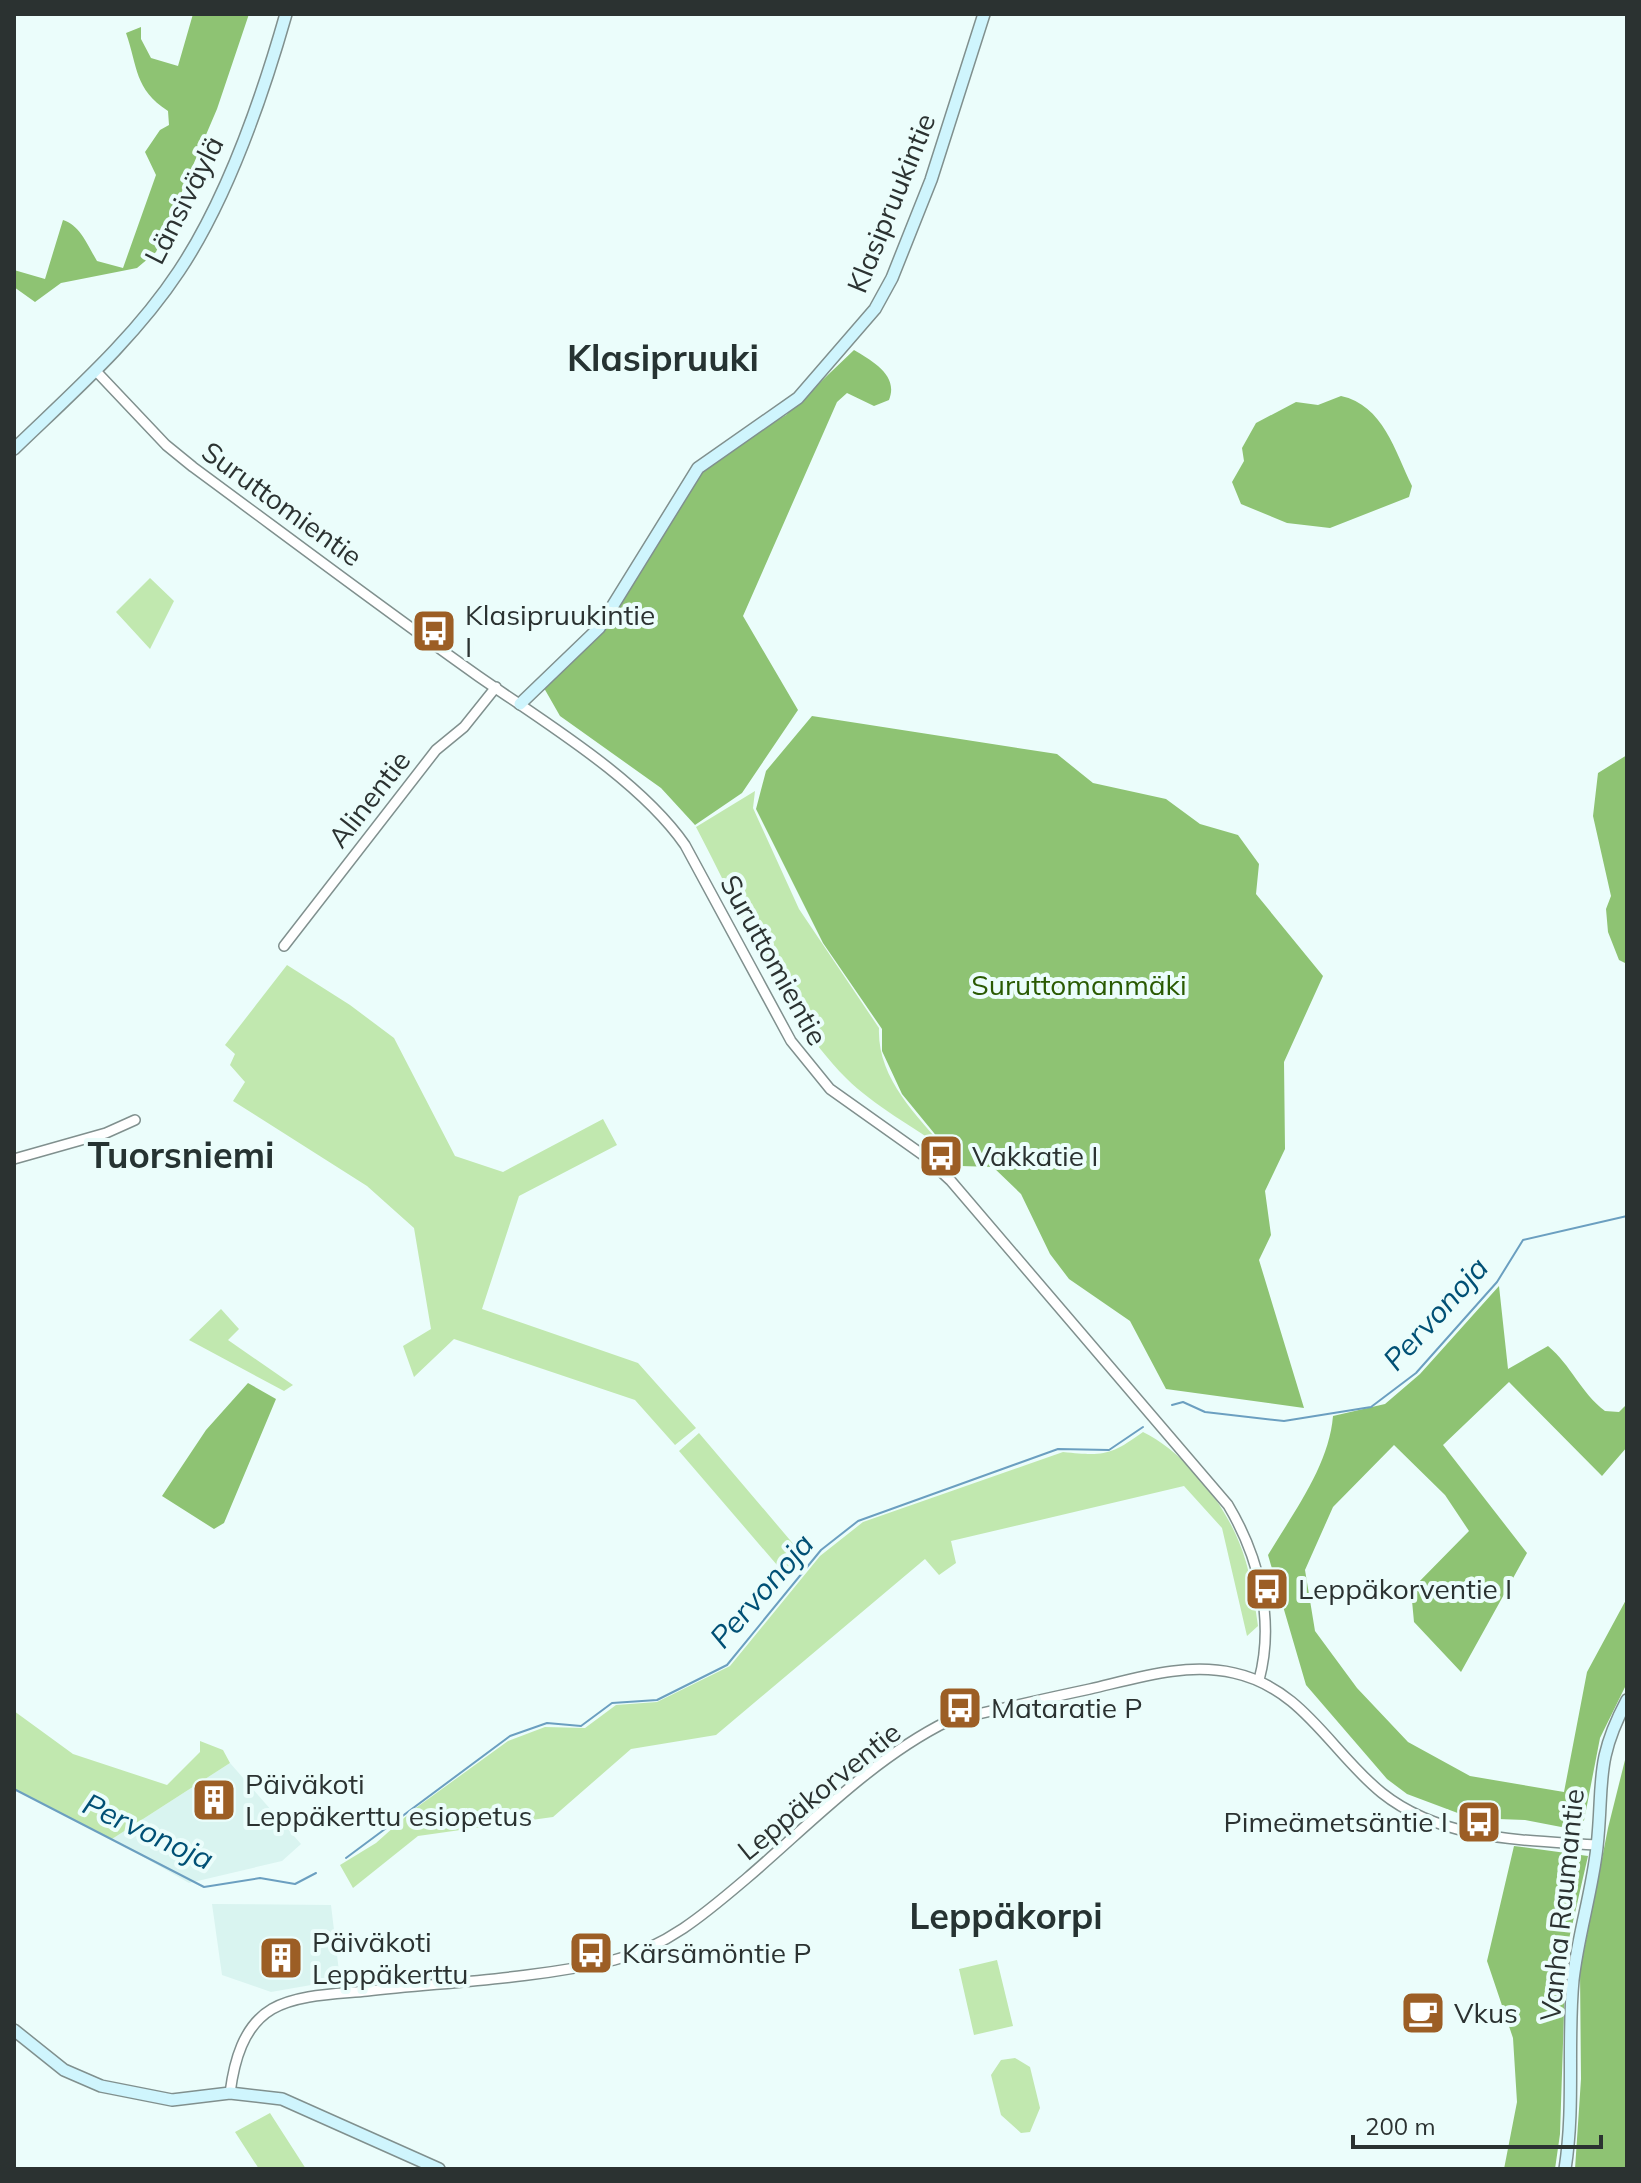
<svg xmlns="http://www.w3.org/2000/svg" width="1641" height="2183" font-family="Mulish,sans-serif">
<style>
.built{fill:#d9f4f0}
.green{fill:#c1e8af}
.forest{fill:#8ec373}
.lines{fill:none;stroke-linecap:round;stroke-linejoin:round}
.stream{stroke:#6b9fc0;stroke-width:2}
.tertiary-casing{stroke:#80908e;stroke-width:12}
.secondary-casing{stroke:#80908e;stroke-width:14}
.tertiary{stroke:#fff;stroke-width:9}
.secondary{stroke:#cff5fd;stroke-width:11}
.labels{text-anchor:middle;stroke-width:8;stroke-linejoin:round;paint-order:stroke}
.street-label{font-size:28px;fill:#2b3231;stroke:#ebfdfb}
.poi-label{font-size:28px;fill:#2b3231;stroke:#ebfdfb;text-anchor:start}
.park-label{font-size:28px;fill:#2a5a02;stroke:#ebfdfb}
.water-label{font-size:30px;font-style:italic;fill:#005075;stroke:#ebfdfb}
.district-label{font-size:36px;font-weight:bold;fill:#263332;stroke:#ebfdfb}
</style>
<rect width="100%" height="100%" fill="#ebfdfb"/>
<!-- built -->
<path class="built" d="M230 1763 301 1844 282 1861 189 1883 112 1839Z
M212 1904 331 1905 340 1980 271 1992 222 1975Z"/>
<!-- green -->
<path class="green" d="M150 578 174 601 150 649 116 612Z
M755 791 753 808 799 909 879 1028C877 1078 916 1114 946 1150 914 1127 874 1106 846 1078 782 1014 739 908 696 827Z
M287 965 350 1005 394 1038 455 1156 503 1172 603 1119 617 1145 519 1196 482 1309 638 1363 696 1428 675 1445 635 1400 454 1339 414 1377 403 1346 431 1329 414 1228 367 1186 233 1101 245 1082 230 1065 235 1054 225 1045Z
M221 1309 239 1329 228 1340 293 1385 284 1391 189 1340Z
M1143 1432C1184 1452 1222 1500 1239 1542 1250 1568 1254 1598 1258 1626L1247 1636 1222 1528 1184 1486 951 1541 956 1563 939 1575 925 1559 716 1735 631 1749 553 1817 418 1836 353 1888 340 1865 376 1843 413 1810 508 1741 545 1727 585 1728 616 1705 657 1702 730 1666 820 1556 863 1522 1063 1452C1103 1456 1110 1456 1143 1432Z
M699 1433 801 1553 783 1572 679 1451Z
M14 1711 73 1754 167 1785 200 1752V1741L223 1750 230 1763 112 1839 14 1789Z
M997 1960 1013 2026 974 2035 959 1969Z
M1015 2058 1030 2067 1040 2108 1030 2132 1021 2133 1001 2115 991 2075 1001 2060Z
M270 2113 306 2169H259L235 2132Z"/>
<!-- forest -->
<path class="forest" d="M193 14H249L217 109 156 252 137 268 61 283 35 302 14 287V270L45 279 63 220C80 225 88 246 97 261L123 268 156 175 145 152 160 130 169 125 168 111C134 89 138 67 126 33L141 27V39L151 58 178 66Z
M854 350C872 361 899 375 889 400L874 406 847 393 837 402 743 616 798 710 742 793 695 825 661 788 560 716 544 688 604 631 683 497 701 473 726 451 786 415Z
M1341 396C1383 405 1395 451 1412 486L1409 497 1330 528 1287 523 1241 504 1232 482 1244 461 1242 448 1256 423 1296 402 1318 405Z
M812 716 1057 754 1093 783 1166 799 1200 824 1238 835 1259 864 1256 894 1323 976 1284 1062 1285 1149 1265 1191 1271 1235 1259 1260 1304 1408 1166 1389 1130 1321 1069 1279 1050 1254 1021 1194 993 1167 961 1166 902 1094 882 1051V1029L823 943 756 809 766 771Z
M1627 755V964L1619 960 1608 932 1606 909 1611 896 1593 816 1598 773Z
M1499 1286 1508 1369 1548 1346C1571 1365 1581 1393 1605 1411L1619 1412 1627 1404V1447L1602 1476 1509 1382 1443 1445 1527 1553 1461 1672 1414 1622 1411 1590 1469 1531 1445 1495 1394 1445 1333 1507 1305 1570 1315 1631 1357 1688 1408 1742 1470 1776 1564 1792 1587 1672 1627 1598V1683L1600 1738 1582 1831 1525 1820 1471 1818 1407 1794 1387 1779 1306 1685 1268 1555C1293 1513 1329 1466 1333 1416L1385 1404 1420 1374Z
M248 1383 276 1399 224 1523 214 1529 162 1496 206 1430Z
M1627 1752V2169H1575L1581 2079 1580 1971 1608 1828Z
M1514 1846 1588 1856 1566 1952 1560 2134 1555 2169H1504L1517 2102 1513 2038 1487 1961Z"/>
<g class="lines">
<!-- stream -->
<path class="stream" d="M1172 1405 1183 1402 1205 1412 1284 1421 1371 1407 1416 1373 1497 1282 1523 1240 1627 1216
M14 1789 204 1887 260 1878 295 1884 316 1873
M346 1858 510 1736 547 1723 581 1726 612 1703 657 1700 727 1665 821 1550 858 1521 1058 1449 1109 1450 1143 1427"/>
<!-- tertiary casing -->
<g class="tertiary-casing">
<path id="tertiary" d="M95 370 166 445 193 467C288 537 382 608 478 676 544 722 639 779 685 845L791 1041 830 1089 923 1155 951 1181 1228 1505C1259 1557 1275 1620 1259 1680
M284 946 436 750 464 727 496 687
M14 1159 106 1133 135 1120
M230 2093C234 2062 243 2026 272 2009 298 1994 338 1994 367 1991 448 1982 534 1979 614 1960 667 1947 707 1912 747 1878 810 1824 873 1758 948 1721 995 1710 1043 1699 1090 1689 1137 1678 1186 1662 1234 1673 1303 1688 1331 1752 1382 1793 1442 1841 1525 1840 1597 1845"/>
</g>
<!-- secondary casing -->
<g class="secondary-casing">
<path id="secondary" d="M14 449C72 393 134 339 179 271 227 199 262 98 286 14
M520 704 599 628 698 468 798 398 875 309 892 278 931 180 984 14
M14 2030 64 2070 101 2086 172 2100 230 2093 282 2099 439 2169
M1565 2169C1575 2106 1567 2043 1573 1980 1578 1935 1592 1892 1597 1847 1604 1783 1594 1762 1627 1700"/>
</g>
<!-- tertiary -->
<use href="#tertiary" class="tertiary"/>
<!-- secondary -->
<use href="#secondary" class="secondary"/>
</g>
<!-- icons -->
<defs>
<g id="bus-square" transform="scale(2.3)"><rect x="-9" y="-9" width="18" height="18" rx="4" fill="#9c5e25" stroke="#ebfdfb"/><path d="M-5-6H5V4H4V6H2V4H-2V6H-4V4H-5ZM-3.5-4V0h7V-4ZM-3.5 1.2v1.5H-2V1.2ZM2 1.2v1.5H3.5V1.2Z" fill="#fff"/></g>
<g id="building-square" transform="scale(2.3)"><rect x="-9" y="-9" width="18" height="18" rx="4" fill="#9c5e25" stroke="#ebfdfb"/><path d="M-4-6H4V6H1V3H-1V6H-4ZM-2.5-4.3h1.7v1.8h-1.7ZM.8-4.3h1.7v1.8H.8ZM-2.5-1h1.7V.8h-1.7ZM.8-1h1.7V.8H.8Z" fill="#fff"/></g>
<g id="cafe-square" transform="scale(2.3)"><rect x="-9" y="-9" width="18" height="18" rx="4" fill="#9c5e25" stroke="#ebfdfb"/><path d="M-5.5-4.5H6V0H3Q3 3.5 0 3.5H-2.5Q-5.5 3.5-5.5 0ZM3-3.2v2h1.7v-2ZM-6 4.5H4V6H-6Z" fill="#fff"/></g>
</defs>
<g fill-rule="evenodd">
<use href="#bus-square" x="434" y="631"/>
<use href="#bus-square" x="941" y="1156"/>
<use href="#bus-square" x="1267" y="1589"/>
<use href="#bus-square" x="960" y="1708"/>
<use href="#building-square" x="214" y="1800"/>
<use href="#bus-square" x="1479" y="1822"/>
<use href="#bus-square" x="591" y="1953"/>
<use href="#building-square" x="281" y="1958"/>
<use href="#cafe-square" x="1423" y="2013"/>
</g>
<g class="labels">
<!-- street labels -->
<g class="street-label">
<text transform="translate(184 200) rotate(-63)" y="10">Länsiväylä</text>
<text transform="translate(891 203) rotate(-68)" y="10">Klasipruukintie</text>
<text transform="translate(282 504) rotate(36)" y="10">Suruttomientie</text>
<text transform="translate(369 799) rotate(-52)" y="10">Alinentie</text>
<text transform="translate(774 960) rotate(61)" y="10">Suruttomientie</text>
<text transform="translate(819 1791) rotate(-39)" y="10">Leppäkorventie</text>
<text transform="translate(1562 1905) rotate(-84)" y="10">Vanha Raumantie</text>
</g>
<!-- poi labels -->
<g class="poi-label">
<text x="465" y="625">Klasipruukintie<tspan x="465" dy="32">I</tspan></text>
<text x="972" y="1166">Vakkatie I</text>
<text x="1298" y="1599">Leppäkorventie I</text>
<text x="991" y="1718">Mataratie P</text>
<text x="245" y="1794">Päiväkoti<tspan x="245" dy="32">Leppäkerttu esiopetus</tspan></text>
<text x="1448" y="1832" text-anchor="end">Pimeämetsäntie I</text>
<text x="312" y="1952">Päiväkoti<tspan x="312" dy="32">Leppäkerttu</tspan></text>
<text x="622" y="1963">Kärsämöntie P</text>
<text x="1454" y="2023">Vkus</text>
</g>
<!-- park labels -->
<g class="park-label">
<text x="1079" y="995">Suruttomanmäki</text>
</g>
<!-- water labels -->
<g class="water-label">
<text transform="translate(1436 1314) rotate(-48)" y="10">Pervonoja</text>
<text transform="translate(762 1591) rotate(-49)" y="10">Pervonoja</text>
<text transform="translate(148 1832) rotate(25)" y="10">Pervonoja</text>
</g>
<!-- district labels -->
<g class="district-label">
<text x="663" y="371">Klasipruuki</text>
<text x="181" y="1168">Tuorsniemi</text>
<text x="1006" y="1929">Leppäkorpi</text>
</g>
</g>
<!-- border -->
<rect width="1641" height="2183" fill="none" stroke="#2b3231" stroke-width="32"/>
<!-- scale -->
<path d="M1353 2135v12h248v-12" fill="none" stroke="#2b3231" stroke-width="4"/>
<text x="1365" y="2135" font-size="24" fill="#2b3231" stroke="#ebfdfb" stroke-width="6" paint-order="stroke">200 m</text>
</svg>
